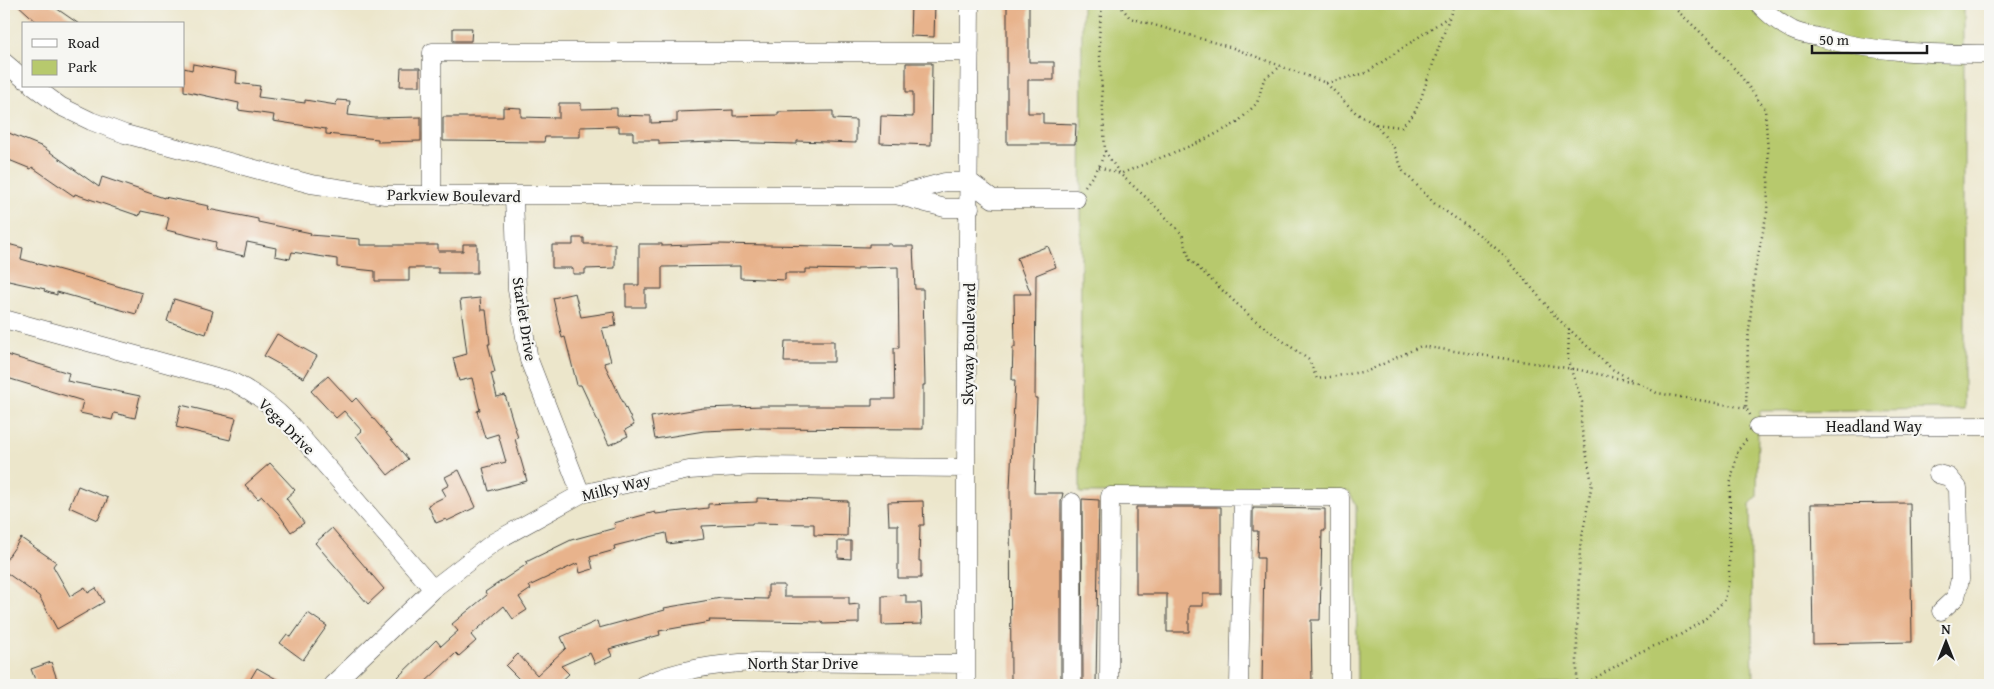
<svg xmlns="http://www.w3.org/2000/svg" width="1994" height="689" font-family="'Gentium Book Plus',serif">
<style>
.green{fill:#b7c96d;stroke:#6a7244}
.building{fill:#e8b38c}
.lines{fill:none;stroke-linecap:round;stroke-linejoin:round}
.minor-casing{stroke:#3b3a36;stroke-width:19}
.path{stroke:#3b3a36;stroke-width:2.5;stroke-dasharray:1 4;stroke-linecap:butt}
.minor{stroke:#fff;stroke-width:18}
.labels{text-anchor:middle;stroke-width:4.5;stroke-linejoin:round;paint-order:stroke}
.street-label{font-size:16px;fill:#1c1c1c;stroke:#f6f6f2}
</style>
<rect width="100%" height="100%" fill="#f6f6f2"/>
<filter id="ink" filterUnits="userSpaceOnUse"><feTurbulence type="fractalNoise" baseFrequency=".02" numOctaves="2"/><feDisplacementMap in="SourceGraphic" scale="10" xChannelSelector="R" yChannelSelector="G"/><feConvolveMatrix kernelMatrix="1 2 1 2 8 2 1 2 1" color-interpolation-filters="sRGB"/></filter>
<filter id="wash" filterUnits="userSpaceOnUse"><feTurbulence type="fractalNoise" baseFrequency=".0096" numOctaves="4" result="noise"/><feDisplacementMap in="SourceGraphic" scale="20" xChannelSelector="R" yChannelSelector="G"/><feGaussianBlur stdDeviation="1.12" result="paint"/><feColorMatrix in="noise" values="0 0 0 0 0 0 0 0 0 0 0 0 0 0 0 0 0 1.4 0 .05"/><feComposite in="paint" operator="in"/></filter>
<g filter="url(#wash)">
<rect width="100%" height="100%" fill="#ece6cb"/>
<!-- green -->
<path class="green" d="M1082 4H1964V409L1760 411 1758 427 1757 497 1750 504 1753 685H1357L1356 505 1349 492 1080 493Z"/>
<g id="blocks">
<!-- building -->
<path class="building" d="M17 4H50L79 24H39Z
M911 4H935L934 37 910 36Z
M1007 4H1029V62H1054V80H1028V113H1043V123L1076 124 1075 144H1007Z
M453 28H472L471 41H453Z
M906 63H932L931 145 880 143 881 116 913 117V92H906Z
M193 64 237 72 236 83 260 86 258 97 305 103V100L336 105 337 100 350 101 348 115 375 118 421 117V141L378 142V139L326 134V129L273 121 274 115 238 110 239 103 184 91V68L192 70Z
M401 68H420V86H400Z
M559 103H581V109L617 108V115L651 116V123L677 122V112L733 110V116L778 115V112L833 111V119L856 120V143L797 141V144L713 142 659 144V140H633V132H619V126L580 127V137H545L544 142 443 141V117H503V107L521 108V117L559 118Z
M4 131 43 147 99 187 102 177 164 198V197L209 206 208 209 258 219V222L311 233 310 235 360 239V245H438V251H463V244H477V273H438V268H409V281H375V271L337 267V259L292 252 290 259 275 256 276 248 247 242 244 256 215 250 216 242 166 230 169 217 141 211 139 216 75 194 74 196 32 167 31 169 4 158Z
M573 238H584V244H615V268L585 269V274H573V268H552V245H573Z
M4 243 23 248 21 259 142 293 136 314 57 292V295L44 291 45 289 4 280Z
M639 244H662V246L719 244 869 247V244H891V246H913L915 289H923L925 385H923V429L750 428 751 429 704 431 655 439 651 417 703 408 762 406H872V399H895L894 348H899L898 267 858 268V270L805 269V273H785V280L740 278V266L662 267V289H645V307H626V285H639Z
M1048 246 1056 267 1036 275 1035 398H1037L1034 493H1063L1061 502V685H1011L1010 488 1015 380H1012L1013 347H1015L1014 294H1031L1017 258Z
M575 293 581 317 614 312 616 326 602 328 611 361 604 363 634 425 625 430 628 436 609 445 581 385H577L565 337 562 338 553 298Z
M480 298 481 310H486L490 344H488L495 372 491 373 497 397 505 395 518 438 515 439 527 481 489 491 483 468 506 462 498 434 485 438 477 411 480 410 472 378 459 381 453 358 467 354 460 300Z
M174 299 213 311 206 334 167 321Z
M277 334 317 356 304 378 264 356Z
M785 341H834V362H784Z
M4 354 69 373 67 381 140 396 135 418 114 413 112 420 80 413 83 401 4 377Z
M328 376 352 402 356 398 408 459 388 475 356 436 362 431 344 411 336 418 311 391Z
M181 405 236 418 230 440 176 427Z
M270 463 295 490 286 498 304 523 291 532 278 513 262 496 258 499 245 485Z
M459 470 476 507 447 521 446 519 436 523 428 505 446 496 442 489 449 485 445 477Z
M78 486 108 498 98 520 69 507Z
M757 498 848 501 847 536 814 535V524L752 523V524L702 526 704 539 668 544 666 533 614 546 615 550 590 557 593 569 580 573 578 563 529 586 531 589 519 597 527 610 513 619 504 606 471 635 476 641 459 656 456 653 422 685H403L396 679 436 640 441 646 458 631 452 624 487 595 485 592 527 564 526 562 571 540 615 528 614 523 655 512 656 514 708 508V504L757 502Z
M1082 499 1099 500 1096 685H1083Z
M923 501 924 525H920L919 561H921V578H898V525H889L888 502Z
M1910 503 1912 642 1813 644 1811 504Z
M1136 507H1221V594H1203V606H1189V632H1167V594H1136Z
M1253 508 1325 509V531H1322L1320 620H1311L1312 685H1262L1264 558H1257L1258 531H1253Z
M332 528 384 589 368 604 315 543Z
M21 538 56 562 53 566 70 596 85 587 88 593 96 588 104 602 57 629 39 596 4 571V563Z
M838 541H851V559L838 558Z
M768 585H784V597H849V605L859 604V623L823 624 822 622 709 620 710 622 659 631 660 635 609 649 612 656 595 664 590 653 561 666 569 674 557 685H525L506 666 518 654 537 675 566 648 561 637 597 621 599 628 665 610 664 608 721 598 768 599Z
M906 595V603H921L922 624 882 625V596Z
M308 613 327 626 303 660 280 643 287 634 291 637Z
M51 662 59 685H37L31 669Z
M257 668 287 685H247Z"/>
</g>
</g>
<g filter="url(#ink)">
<use href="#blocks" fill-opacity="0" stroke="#3b3a36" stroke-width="1"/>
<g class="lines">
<!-- minor casing -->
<g class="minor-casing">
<path id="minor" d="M1759 4C1768 14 1779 23 1792 30 1800 34 1809 35 1818 37 1873 53 1933 54 1990 54
M4 62 24 79
M33 86 60 106 91 121 125 134 311 184 385 195H896L945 208H970
M432 195V52H970
M896 195 945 182H970L993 199H1076
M514 196 517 290 529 360 581 494
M4 319 231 381C254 392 272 405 289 423L433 589
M1758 427 1990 426
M1938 474 1949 477 1958 488 1960 579 1956 597 1941 611
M332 685 433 589 494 542 581 494 689 470 755 466 966 468
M643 685C678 669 717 664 756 662L966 664
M966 685V468L970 4
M1072 685V502
M1109 685 1110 496 1340 497V685
M1239 685 1243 497"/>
</g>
<!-- path -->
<path class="path" d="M1119 4 1130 18 1233 48 1326 83 1356 113 1375 124 1401 127 1414 114 1421 98 1454 4
M1670 4 1711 42 1740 75 1765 109 1769 166 1767 212 1755 271 1748 340 1746 408 1750 415
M1326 83 1366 73 1448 17
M1375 124 1394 148 1403 171 1435 204 1477 233 1504 255 1557 318 1612 369 1634 381
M1105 151 1120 174 1200 142 1237 123 1257 103 1264 79 1281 66
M1099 167 1120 174 1151 202 1182 234 1190 260 1252 318 1309 360 1317 379 1368 371 1421 346 1580 370 1638 383
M1085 186 1099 167 1105 151 1099 37 1102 4
M1569 329 1568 361 1582 402 1581 425 1592 483 1580 547 1577 631V685
M1638 383 1657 393 1746 408
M1583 685 1640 652 1680 635 1704 620 1725 600 1729 580 1730 485 1738 450 1747 439"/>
<!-- minor -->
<use href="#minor" class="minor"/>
</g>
</g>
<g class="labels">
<!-- street labels -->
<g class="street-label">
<text transform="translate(454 195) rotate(1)" y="6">Parkview Boulevard</text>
<text transform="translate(525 319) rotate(81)" y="6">Starlet Drive</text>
<text transform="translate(968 344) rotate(-89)" y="6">Skyway Boulevard</text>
<text transform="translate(287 426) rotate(45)" y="6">Vega Drive</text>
<text x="1874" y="432">Headland Way</text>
<text transform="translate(616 487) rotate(-14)" y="6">Milky Way</text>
<text x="803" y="669">North Star Drive</text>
</g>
</g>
<!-- margin -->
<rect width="1994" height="689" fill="none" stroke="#f6f6f2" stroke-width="20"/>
<!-- legend -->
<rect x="22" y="22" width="162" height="65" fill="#f6f6f2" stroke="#9f9f9c"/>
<rect x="32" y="39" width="25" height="8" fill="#ffffff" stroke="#9f9f9c"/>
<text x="68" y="48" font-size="15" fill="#1c1c1c">Road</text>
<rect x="32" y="60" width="25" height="15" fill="#b7c96d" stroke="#9f9f9c"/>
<text x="68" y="72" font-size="15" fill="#1c1c1c">Park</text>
<!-- north arrow -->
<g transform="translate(1946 642)" stroke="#f6f6f2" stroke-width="4" paint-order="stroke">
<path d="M0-4L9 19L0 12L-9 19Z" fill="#1c1c1c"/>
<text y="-8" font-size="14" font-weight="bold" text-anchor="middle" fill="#1c1c1c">N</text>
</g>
<!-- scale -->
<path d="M1812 45v8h115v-8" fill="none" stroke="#1c1c1c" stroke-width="2.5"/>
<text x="1819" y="45" font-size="15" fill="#1c1c1c" stroke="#f6f6f2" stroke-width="4" paint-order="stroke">50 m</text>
</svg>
